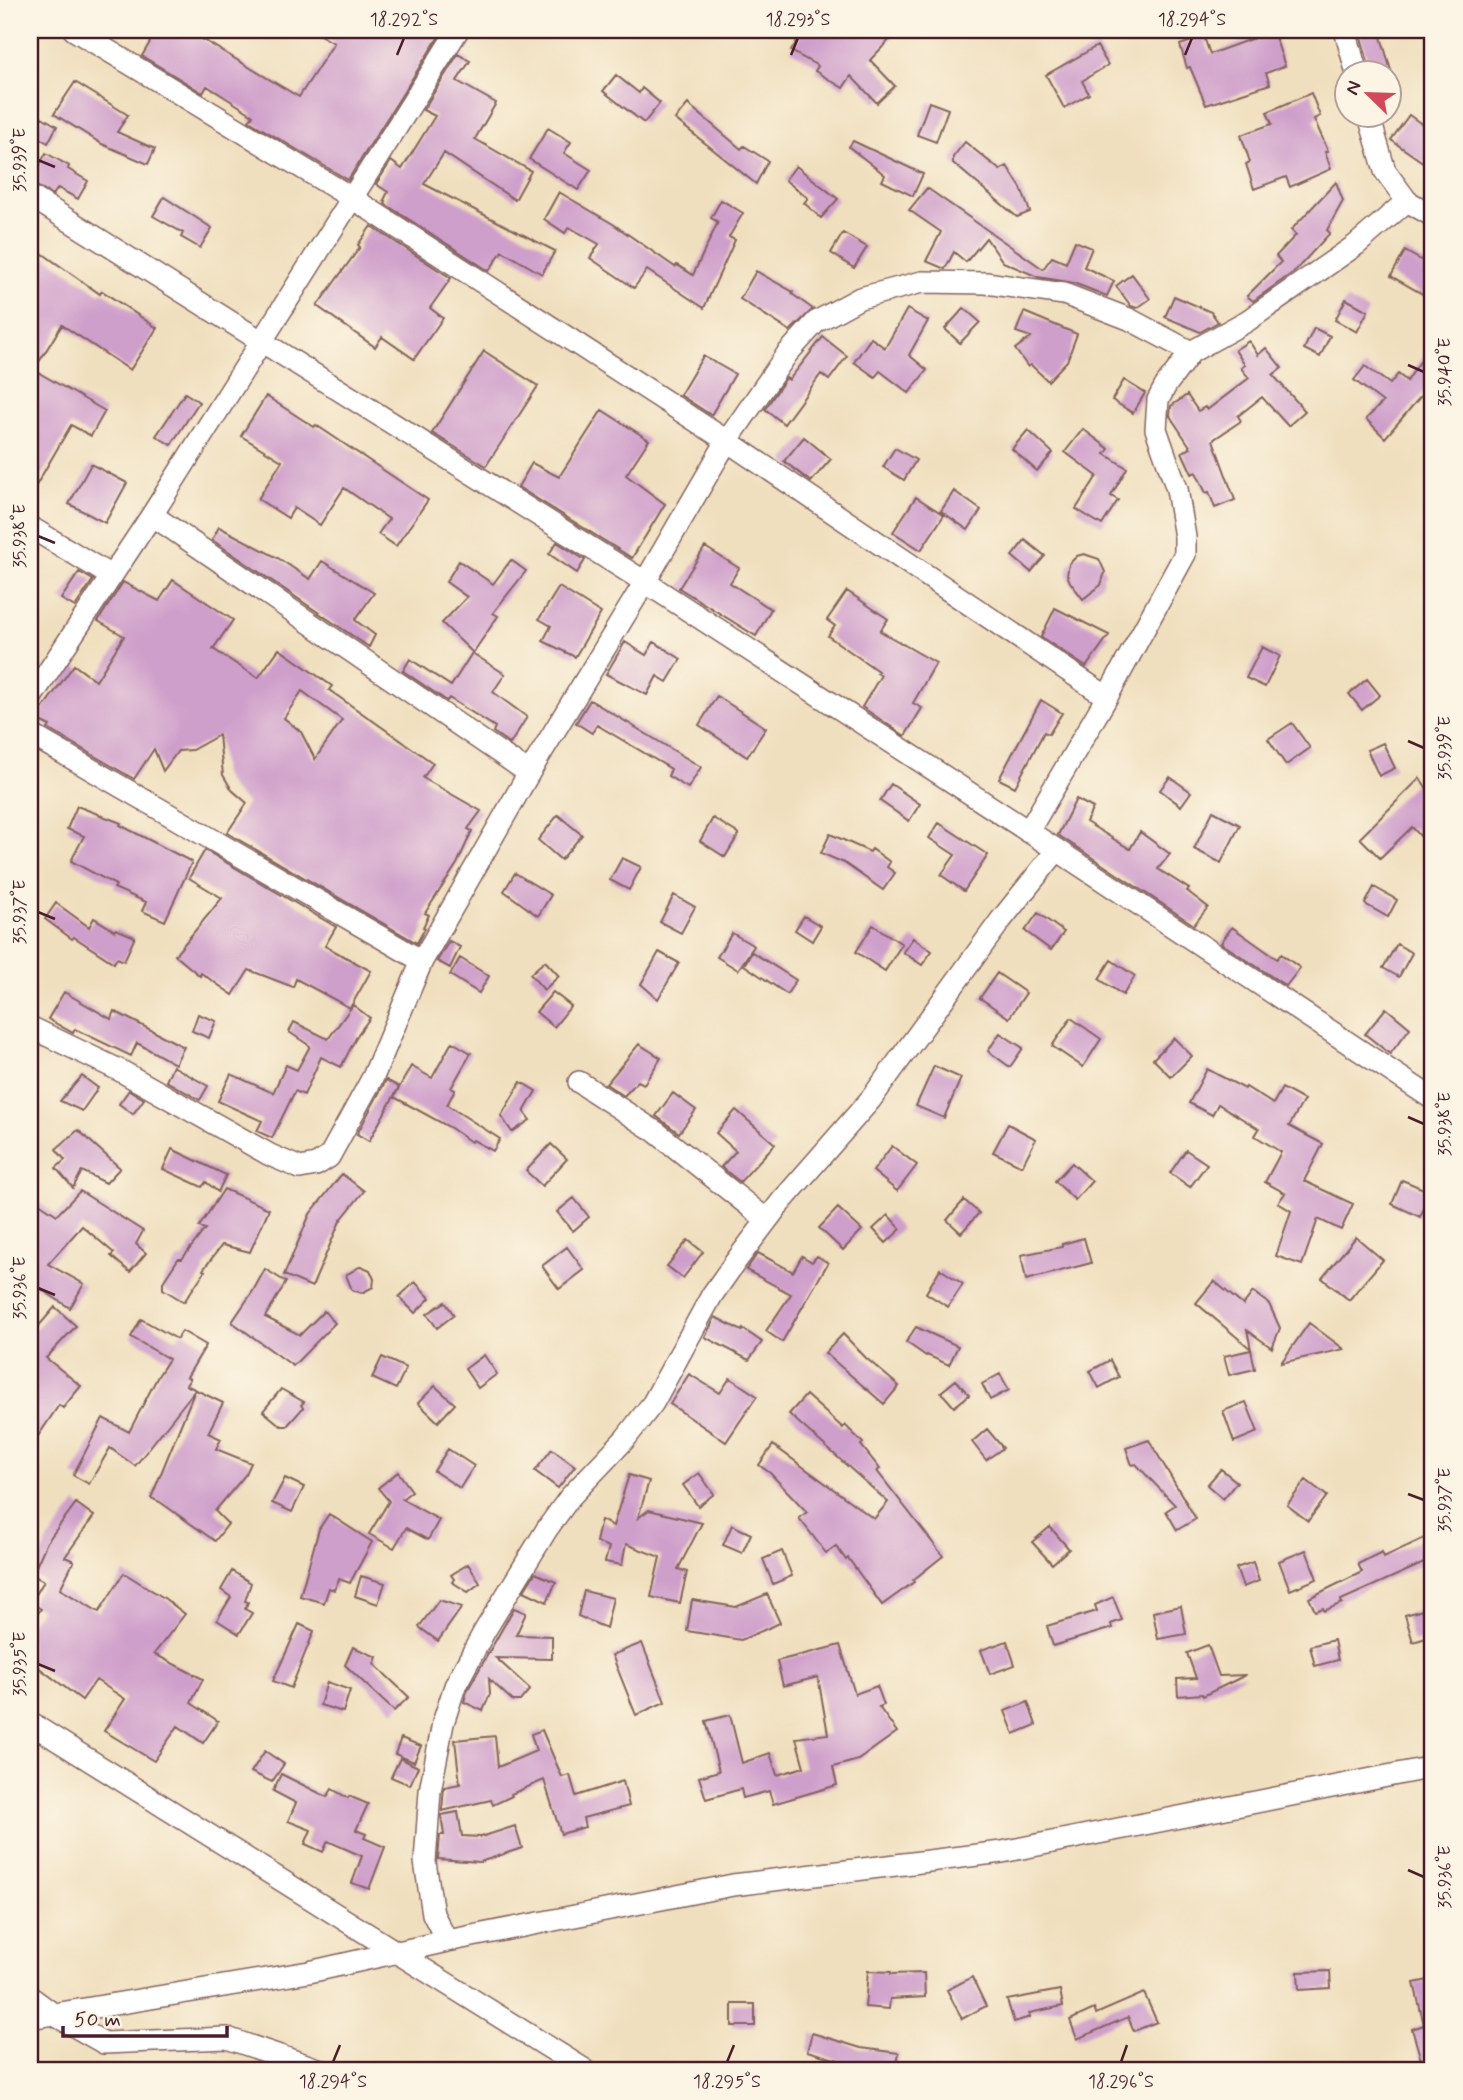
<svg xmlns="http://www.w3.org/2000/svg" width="1463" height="2100" font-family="Mynerve,sans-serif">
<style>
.building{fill:#cf9fcb;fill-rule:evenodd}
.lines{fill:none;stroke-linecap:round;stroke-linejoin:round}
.minor-casing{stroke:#84625e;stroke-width:24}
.minor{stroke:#fff;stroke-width:21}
.ticks{fill:none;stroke:#4a1f2b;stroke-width:2.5}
.neatline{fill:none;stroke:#4a1f2b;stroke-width:2.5}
.ticks-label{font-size:18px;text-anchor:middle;fill:#4a1f2b}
</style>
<rect width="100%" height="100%" fill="#fcf5e5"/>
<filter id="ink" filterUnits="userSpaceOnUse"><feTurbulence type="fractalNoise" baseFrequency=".0143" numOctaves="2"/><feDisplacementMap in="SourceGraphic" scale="14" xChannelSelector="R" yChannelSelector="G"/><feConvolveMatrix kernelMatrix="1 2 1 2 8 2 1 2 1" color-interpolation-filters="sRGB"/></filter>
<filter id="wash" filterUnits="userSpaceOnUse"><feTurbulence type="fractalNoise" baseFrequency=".00686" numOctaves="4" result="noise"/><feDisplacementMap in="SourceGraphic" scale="28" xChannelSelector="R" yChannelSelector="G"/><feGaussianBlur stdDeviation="1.57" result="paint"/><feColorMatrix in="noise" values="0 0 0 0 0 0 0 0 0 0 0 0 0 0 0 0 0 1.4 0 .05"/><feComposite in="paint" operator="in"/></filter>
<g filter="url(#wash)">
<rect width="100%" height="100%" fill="#f0dfbe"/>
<g id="blocks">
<!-- building -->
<path class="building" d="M157 30H187L299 97 334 43 311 30H443L348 180 249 121 253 115 207 86 203 93 142 56Z
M803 30H899L870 60 895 86 877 103 851 76 843 88 815 71 818 66 791 51Z
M1359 30H1379L1392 74H1371Z
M1273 31 1285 66 1266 73 1270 84 1206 105 1190 67 1187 68 1180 45 1204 37 1210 54Z
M1097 46 1108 65 1082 81 1089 94 1064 108 1046 75Z
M458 54 470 61 457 81 496 103 475 139 531 171 515 200 444 153 424 184 555 251 542 274 502 251 489 271 385 204 386 202 384 200 388 192 376 184 391 161 402 169 435 116 423 110Z
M616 75 639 93 642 88 660 103 644 123 603 91Z
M75 82 128 115 117 132 155 149 148 164 102 144 54 114Z
M1311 93 1320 116 1314 119 1328 151 1325 152 1331 169 1290 187 1286 177 1254 189 1246 164 1250 162 1241 135 1272 124 1267 112Z
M929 102 948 109 936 142 917 135Z
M688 104 741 149 744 146 768 161 756 184 675 119Z
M1409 115 1433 132V156L1427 165 1391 140Z
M42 117 57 126 48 143 32 134Z
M548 128 571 142 564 153 591 170 578 190 529 159Z
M853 141 923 174 913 196 882 181 885 175 849 147Z
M965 142 1000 170 1007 166 1021 188 1030 212 1017 217 953 163V157Z
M46 153 69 166 68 169 88 181 78 199 58 188 53 195 30 183Z
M796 166 838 199 821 218 804 203 808 198 785 180Z
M1336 182 1343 201 1327 230 1330 233 1294 272 1253 301 1247 296 1281 262 1276 256 1296 235 1291 230Z
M927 188 1043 269 1052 257 1066 263 1075 241 1092 248 1084 267 1114 281 1107 296 1074 283 1038 277 1003 262 986 238 966 262 954 252 945 269 926 261 941 232 909 210Z
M559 192 613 224 675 267 677 265 693 275 718 222 711 218 721 200 743 213 729 237 735 240 704 308 647 270 634 288 590 258 599 244 569 227 565 233 544 219Z
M164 197 212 228 200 248 181 237 183 233 153 216Z
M371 226 451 278 430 308 443 318 414 359 382 337 375 347 317 306 360 247 358 245Z
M843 233 867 247 854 268 831 253Z
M36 249 100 294 102 291 157 328 130 370 62 325 34 370 105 411 91 436 71 425 30 496V258Z
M1405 251 1433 267V300L1391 276Z
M756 271 793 292 792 294 813 309 790 331 740 299Z
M1132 274 1150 299 1137 308 1131 306 1116 286Z
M1174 296 1211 312 1218 322 1200 332 1165 317Z
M1346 299 1368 311 1357 332 1335 320Z
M964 308 980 322 960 343 945 329Z
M907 309 928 321 909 355 927 370 909 393 880 371 875 377 854 362 871 338 885 348Z
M1024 312 1077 334 1067 361 1048 381 1031 365 1028 367 1015 349 1031 337 1016 332Z
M1314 328 1330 336 1320 357 1304 349Z
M823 337 847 356 829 380 821 374 784 424 765 409 786 378 789 380Z
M1249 341 1258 355 1266 348 1282 368 1273 375 1305 411 1288 426 1262 397 1238 416 1241 421 1213 440 1235 500 1215 508 1209 492 1206 493 1196 472 1192 474 1182 452 1191 448 1170 416 1171 406 1187 395 1198 411 1205 407 1207 410 1249 378 1241 368 1245 365 1235 350Z
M1433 342V382L1385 438 1366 419 1383 402 1354 380 1365 366 1390 384 1398 374 1407 381Z
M484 351 538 386 486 466 432 433Z
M703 356 735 374 711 415 680 395Z
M1124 380 1145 393 1133 413 1112 400Z
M185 393 199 402 171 445 156 436Z
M266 396 314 427 316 425 428 500 396 546 378 534 389 519 344 488 320 525 294 508 288 518 258 499 282 461 241 436Z
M602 410 649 440 626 475 665 504 632 558 518 487 532 463 559 477Z
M1083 429 1109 449 1105 454 1127 468 1111 496 1118 500 1102 525 1076 509 1097 476 1065 452Z
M1028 430 1053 453 1037 471 1012 449Z
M804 437 831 459 811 482 784 461Z
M895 448 916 460 904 480 883 467Z
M91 464 127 483 105 523 69 504Z
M954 491 981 510 968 530 941 511Z
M916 497 944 515 921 550 893 532Z
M219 527 278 558 310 579 322 561 374 593 355 620 375 635 369 647 212 540Z
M1025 540 1045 556 1031 572 1012 556Z
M557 542 585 560 577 573 549 554Z
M705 547 739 568 730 583 771 609 756 636 679 588Z
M1084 554 1099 559 1105 572 1101 585 1083 599 1070 582 1067 575 1069 564 1077 556Z
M511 560 526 571 493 613 498 616 473 653 442 623 467 597 446 582 459 561 493 584Z
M79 572 93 580 75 607 61 599Z
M173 580 233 620 213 649 258 678 279 649 332 686 329 690 433 763 423 778 481 811 468 829 472 831 457 864 425 913 429 915 423 927 425 928 417 943 227 833 247 803 232 790 223 775 219 735 192 750 178 751 163 771 154 749 134 779 48 729 50 726 35 719 74 665 96 681 124 636 98 621 123 582 159 601ZM302 691 342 720 315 759 301 732 284 718Z
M559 587 601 613 575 657 543 641 551 626 539 619Z
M847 591 888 619 880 631 936 663 913 703 922 708 905 736 862 707 881 675 877 673 878 671 828 636 835 626 827 620Z
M1055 608 1109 635 1086 667 1041 637Z
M625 642 646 655 654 642 681 659 667 682 657 676 647 695 606 674Z
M1262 647 1280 656 1265 687 1246 678Z
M472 653 505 674 493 692 527 717 510 744 493 732 495 727 449 698 447 701 403 671 410 659 451 686Z
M1367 679 1380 695 1362 710 1349 694Z
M717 696 766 728 747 757 699 725Z
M590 700 701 767 688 788 668 776 671 769 597 725 592 733 576 723Z
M1041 700 1062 713 1049 734 1044 732 1015 787 999 779Z
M1292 723 1310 748 1286 765 1268 739Z
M1383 743 1395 768 1379 776 1367 750Z
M1170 777 1191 792 1181 806 1160 790Z
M1420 778 1433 798V850L1412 827 1380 858 1360 838Z
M891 784 920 804 909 821 880 801Z
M1076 799 1093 808 1086 822 1130 849 1140 832 1170 854 1158 869 1189 889 1187 891 1208 907 1194 925 1058 835Z
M77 806 121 823 120 825 192 862 165 921 142 911 146 902 114 888 116 885 71 861 84 836 67 829Z
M1213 811 1240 825 1221 863 1194 849Z
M558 815 582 835 561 860 538 840Z
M713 818 739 834 725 857 700 841Z
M939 823 988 855 964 891 941 875 955 855 929 838Z
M830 834 870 852 872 849 890 862 887 867 895 873 883 890 844 863 821 853Z
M205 850 336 927 325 946 371 971 350 1008 296 979 293 987 249 970 233 995 201 973 200 976 175 955 222 898 189 878Z
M622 858 641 867 629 890 610 880Z
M515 873 551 895 538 916 504 891Z
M1374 887 1397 900 1388 917 1365 904Z
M674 895 695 907 681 933 660 922Z
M56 903 89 927 94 918 115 931 116 929 135 937 124 961 117 958 114 963 74 937 72 939 45 919Z
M1038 913 1064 932 1051 950 1025 931Z
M804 916 821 926 812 941 795 930Z
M873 925 902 944 885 971 856 952Z
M1232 927 1277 959 1281 954 1300 968 1286 986 1221 943Z
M732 933 754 946 738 970 717 957Z
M913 938 932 951 922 965 903 952Z
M449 941 460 947 450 968 437 961Z
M1397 944 1412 953 1399 977 1383 968Z
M659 952 679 963 658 999 641 984Z
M752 952 796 980 787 994 744 965Z
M460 958 489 976 479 993 450 975Z
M1111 960 1135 976 1123 995 1099 979Z
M545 961 559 976 544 990 530 974Z
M997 973 1026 993 1009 1018 980 998Z
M64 992 111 1019 114 1011 184 1047 175 1064 137 1043 131 1056 75 1029 73 1033 48 1019Z
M553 992 571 1006 554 1027 536 1012Z
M353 1005 370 1018 358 1034 341 1067 321 1057 304 1095 295 1091 272 1138 257 1131 262 1121 218 1101 231 1074 273 1093 286 1065 297 1070 310 1046 289 1032 294 1022 328 1039Z
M1386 1008 1410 1028 1390 1054 1365 1034Z
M198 1014 216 1021 209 1038 192 1031Z
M1071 1018 1101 1039 1083 1067 1052 1046Z
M1000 1033 1023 1048 1010 1067 988 1051Z
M1174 1038 1192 1056 1171 1077 1153 1059Z
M452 1042 471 1053 451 1088 455 1090 447 1105 500 1139 493 1151 473 1140 471 1142 451 1128 394 1097 411 1066 432 1078Z
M639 1044 661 1058 644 1084 638 1081 624 1096 606 1084Z
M173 1066 208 1086 200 1100 166 1081Z
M934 1066 961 1078 944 1118 916 1106Z
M1207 1069 1245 1089 1246 1087 1273 1104 1282 1088 1304 1100 1289 1126 1323 1144 1304 1181 1353 1204 1341 1230 1318 1219 1302 1265 1276 1256 1291 1211 1278 1203 1285 1193 1265 1182 1281 1152 1255 1136 1259 1129 1218 1104 1212 1115 1189 1103Z
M82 1076 98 1088 82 1111 60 1101Z
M386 1080 399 1087 369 1141 357 1134Z
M521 1082 536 1091 524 1112 530 1120 512 1132 501 1116Z
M129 1090 144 1099 133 1114 119 1104Z
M673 1093 696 1110 679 1133 656 1116Z
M736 1110 775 1144 740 1182 721 1167 736 1151 716 1133Z
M1008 1124 1036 1139 1022 1166 993 1152Z
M78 1130 120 1168 106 1183 82 1171 73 1188 56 1168 65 1160 56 1149Z
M551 1144 567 1159 542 1186 526 1171Z
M892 1146 917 1165 897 1191 873 1171Z
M172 1149 226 1175 218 1192 206 1182 202 1187 163 1169Z
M1186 1150 1207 1164 1190 1187 1170 1173Z
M1072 1163 1092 1181 1075 1200 1055 1181Z
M342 1174 364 1191 340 1221 312 1287 284 1275 310 1214Z
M1402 1180 1431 1192 1420 1217 1392 1204Z
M224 1189 269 1209 250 1252 222 1245 203 1270 205 1271 184 1302 163 1289V1282L178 1259H182L205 1229 199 1227Z
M80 1191 143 1231 136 1244 146 1253 130 1272 111 1256 114 1253 82 1226 48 1264 84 1284 70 1308 32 1283 30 1285V1197L57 1215Z
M574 1198 589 1217 573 1231 557 1212Z
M964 1200 979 1213 961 1233 947 1220Z
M838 1208 862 1230 843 1250 819 1228Z
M888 1215 901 1229 886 1243 873 1229Z
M1356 1237 1383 1260 1349 1300 1322 1278Z
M1084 1238 1091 1263 1026 1280 1021 1255 1062 1247V1244Z
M688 1240 703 1252 683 1278 667 1266Z
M567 1247 584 1270 559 1289 542 1266Z
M758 1253 793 1272 802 1256 812 1262 817 1256 828 1263 782 1342 766 1331 791 1294 746 1270Z
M361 1266 370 1270 374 1279 373 1287 362 1293 352 1290 346 1275Z
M265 1269 286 1282 265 1317 300 1335 324 1311 335 1323 293 1366 232 1322 253 1291Z
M940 1269 963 1284 948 1307 926 1293Z
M1214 1281 1243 1305 1253 1292 1269 1304 1280 1328 1272 1348 1247 1330 1251 1349 1196 1303Z
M415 1282 430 1298 415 1313 399 1297Z
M445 1302 454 1315 437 1328 427 1314Z
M55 1307 76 1326 46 1358 81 1386 63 1408 59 1405 30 1448V1336Z
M715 1317 742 1331 743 1329 762 1342 749 1360 705 1337Z
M141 1319 177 1339 182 1331 206 1345 187 1377 190 1379 186 1385 223 1403 208 1433 221 1439 216 1449 251 1463 246 1474 215 1511 228 1524 215 1541 160 1502 151 1498 195 1390 135 1466 110 1448 89 1484 73 1475 103 1418 129 1432 158 1376 169 1359 131 1337Z
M1309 1323 1344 1349 1281 1363Z
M916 1327 958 1346 949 1365 927 1355 926 1356 906 1342Z
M843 1334 866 1358 899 1386 884 1404 825 1353Z
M1251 1350 1255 1369 1229 1375 1224 1356Z
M484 1355 497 1374 478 1388 465 1369Z
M382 1357 406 1368 396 1389 372 1378Z
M1110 1360 1119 1377 1099 1388 1090 1371Z
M689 1374 720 1393 730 1378 757 1396 726 1442 670 1404Z
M1000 1374 1009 1390 990 1400 982 1384Z
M956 1380 969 1395 954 1407 941 1392Z
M435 1386 455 1404 438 1422 418 1403Z
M281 1389 304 1402 301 1405 303 1408 287 1426H281L263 1411Z
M806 1395 843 1428 845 1425 863 1443 861 1445 880 1469 877 1471 943 1556 913 1580 914 1582 882 1605 848 1558 846 1560 836 1546 826 1553 799 1518 807 1512 770 1473 759 1465 773 1445 874 1519 888 1502 789 1414Z
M1246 1402 1258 1432 1234 1442 1223 1411Z
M987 1429 1003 1448 986 1460 972 1442Z
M1149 1440 1196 1519 1177 1530 1166 1511 1175 1505 1136 1464 1132 1465 1126 1448Z
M448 1449 474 1466 460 1488 434 1471Z
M552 1449 575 1466 558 1488 535 1471Z
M1221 1469 1237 1482 1223 1499 1207 1485Z
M398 1472 412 1491 402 1499 439 1520 428 1540 406 1528 394 1548 369 1534 389 1501 378 1488Z
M699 1473 714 1494 698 1506 683 1485Z
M629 1475 649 1481 638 1518 649 1510 702 1523 678 1569 687 1572 680 1603 651 1597 660 1557 626 1544 622 1565 605 1562 609 1547 596 1542 601 1520 613 1526Z
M285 1478 304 1487 292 1512 272 1503Z
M1306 1480 1327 1496 1308 1521 1287 1505Z
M76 1503 94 1516 65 1557 74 1561 60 1589 99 1612 124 1573 164 1598 185 1614 154 1654 203 1679 191 1703 218 1721 203 1743 178 1726 154 1761 104 1731 125 1699 96 1680 82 1700 30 1661V1624L41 1609 31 1603 44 1581 32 1575 47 1542Z
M329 1514 372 1542 350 1583 339 1579 334 1590 329 1588 324 1603 300 1596 319 1529Z
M732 1525 751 1534 742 1553 723 1545Z
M1050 1527 1069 1549 1052 1564 1032 1542Z
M1433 1534V1559L1341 1600 1342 1603 1324 1611 1323 1608 1315 1611 1309 1598 1362 1572 1358 1564 1382 1552 1384 1557Z
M1306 1550 1317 1579 1290 1590 1279 1561Z
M782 1551 792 1576 773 1584 763 1559Z
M1253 1562 1259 1581 1243 1587 1236 1568Z
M468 1564 480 1583 468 1592 452 1582 454 1579 451 1575Z
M232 1571 251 1583 245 1601 248 1602 245 1609 252 1613 239 1634 217 1620 231 1597 221 1590Z
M535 1573 556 1582 547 1602 524 1591Z
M361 1576 385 1583 378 1604 355 1596Z
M584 1591 613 1598 606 1628 578 1616Z
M767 1594 780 1623 741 1640 687 1631 692 1600 736 1607Z
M1113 1597 1122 1620 1111 1624 1112 1628 1053 1646 1047 1626 1097 1611 1095 1605Z
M439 1600 462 1607 438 1641 419 1627Z
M1181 1606 1186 1634 1158 1639 1153 1612Z
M1433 1607V1636L1413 1642 1405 1615Z
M514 1608 526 1613 516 1635 552 1636V1659L496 1658 530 1689 520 1701H513L489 1679 490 1694 483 1711 464 1702 467 1691Z
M299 1624 314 1631 291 1688 273 1681Z
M1334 1640 1338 1660 1315 1666 1310 1646Z
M1007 1641 1015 1665 990 1674 981 1650Z
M642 1643 665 1702 636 1715 612 1655Z
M840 1645 855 1694 877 1686 884 1705 879 1707 897 1732 858 1760 833 1767 837 1785 773 1804 769 1791 743 1798 741 1789 706 1799 699 1777 719 1771 706 1721 730 1715 742 1763 770 1753 777 1775 804 1767 796 1738 828 1734 818 1677 783 1686 777 1661Z
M1208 1645 1219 1676 1246 1675 1203 1696 1202 1694 1178 1696 1177 1679 1196 1678 1187 1653Z
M353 1647 377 1657 374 1664 409 1697 394 1711 345 1665Z
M327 1682 350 1690 343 1712 320 1705Z
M1028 1702 1036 1725 1014 1734 1005 1711Z
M542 1730 562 1777 570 1775 576 1796 623 1781 629 1806 583 1818 585 1827 561 1834 544 1780 511 1794 512 1796 493 1805 491 1800 442 1811 444 1787 460 1784 455 1740 495 1736 498 1767 536 1751 531 1734Z
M401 1738 421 1746 414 1762 395 1754Z
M265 1751 284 1764 272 1782 251 1772Z
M400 1758 418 1767 410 1785 391 1777Z
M281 1774 327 1797 332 1789 348 1798 349 1796 368 1804 356 1830 366 1834 364 1838 385 1847 369 1889 352 1883 362 1856 328 1841 323 1852 305 1844 311 1830 288 1821 296 1803 273 1791Z
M458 1812 462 1836 481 1837 515 1826 522 1848 480 1862 438 1859 440 1835H444L441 1815Z
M868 1971 891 1972V1974L924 1973 925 1997 890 1999 889 2009 865 2007Z
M1330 1971 1331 1988 1299 1990 1298 1972Z
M972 1977 986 2006 962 2019 947 1990Z
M1433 1979V2070H1424L1412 2029 1424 2025 1414 1983Z
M1060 1990 1063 2006 1029 2013 1030 2017 1014 2022 1007 2000Z
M1144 1993 1157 2022 1134 2031 1128 2017 1077 2039 1070 2020 1094 2009 1096 2014Z
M732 2004H755V2026H732Z
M812 2033 861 2048 899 2053 896 2070H873L807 2051Z"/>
</g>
</g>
<g filter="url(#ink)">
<use href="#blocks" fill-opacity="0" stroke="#84625e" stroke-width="2"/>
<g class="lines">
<!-- minor casing -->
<g class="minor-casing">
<path id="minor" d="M74 30 352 198 727 441 1107 697 1028 832
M1345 30 1357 74
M1369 116 1385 171 1407 201 1433 216
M30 196 645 582 1057 850 1433 1099
M152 515 529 773
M30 527 111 576
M1107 697 1185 554V537L1177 489 1156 429 1158 400 1166 385 1191 352 1247 321 1356 245 1407 201
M30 699 152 515 458 30
M30 734 422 961
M30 1027 121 1071 270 1155 300 1168 316 1165 329 1157 373 1077 422 961 529 773 645 582 727 441 787 354 816 322 860 298 922 282 986 283 1064 294 1129 319 1191 352
M579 1082 656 1132 767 1220
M30 1723 585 2070
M447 1941 433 1914 425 1862 430 1791 443 1723 455 1686 484 1632 547 1529 570 1497 625 1439 653 1403 712 1295 736 1261 781 1202 871 1099 1001 920 1057 850
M30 1997 53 2014 104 2043 227 2038 321 2070
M30 2018 309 1972 447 1941 733 1885 1002 1852 1433 1767"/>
</g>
<!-- minor -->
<use href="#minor" class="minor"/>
</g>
</g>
<!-- ticks -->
<path class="ticks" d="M397 55 404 38M791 55 798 38M1185 55 1192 38M38 160 55 167M1408 365 1424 372M38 536 55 543M1408 741 1424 748M38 912 55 919M1408 1117 1424 1124M38 1288 55 1295M1408 1494 1424 1500M38 1664 55 1671M1408 1870 1424 1877M333 2062 340 2045M727 2062 734 2045M1121 2062 1127 2045"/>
<!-- margin -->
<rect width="1463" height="2100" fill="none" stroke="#fcf5e5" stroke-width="77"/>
<!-- north arrow -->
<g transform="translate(1368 94) rotate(293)"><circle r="33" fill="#fcf5e5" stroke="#b59f9b" stroke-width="2"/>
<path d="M0-5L12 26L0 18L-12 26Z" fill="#d1495b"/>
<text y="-10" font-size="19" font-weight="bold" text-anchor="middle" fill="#4a1f2b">N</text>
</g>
<!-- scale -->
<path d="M63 2026v10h164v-10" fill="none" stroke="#4a1f2b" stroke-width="3.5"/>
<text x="74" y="2026" font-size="21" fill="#4a1f2b" stroke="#fcf5e5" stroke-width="5" paint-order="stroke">50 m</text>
<rect x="38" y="38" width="1386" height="2024" class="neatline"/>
<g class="ticks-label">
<text x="404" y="25">18.292°S</text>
<text x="798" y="25">18.293°S</text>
<text x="1192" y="25">18.294°S</text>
<text transform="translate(19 160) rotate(-90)" y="6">35.939°E</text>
<text transform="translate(1444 372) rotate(-90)" y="6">35.940°E</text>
<text transform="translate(19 536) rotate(-90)" y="6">35.938°E</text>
<text transform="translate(1444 748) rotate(-90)" y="6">35.939°E</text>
<text transform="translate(19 912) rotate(-90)" y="6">35.937°E</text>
<text transform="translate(1444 1124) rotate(-90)" y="6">35.938°E</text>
<text transform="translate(19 1288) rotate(-90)" y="6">35.936°E</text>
<text transform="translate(1444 1500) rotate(-90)" y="6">35.937°E</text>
<text transform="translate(19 1664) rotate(-90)" y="6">35.935°E</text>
<text transform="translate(1444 1877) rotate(-90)" y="6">35.936°E</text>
<text x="333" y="2087">18.294°S</text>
<text x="727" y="2087">18.295°S</text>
<text x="1121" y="2087">18.296°S</text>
</g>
</svg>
